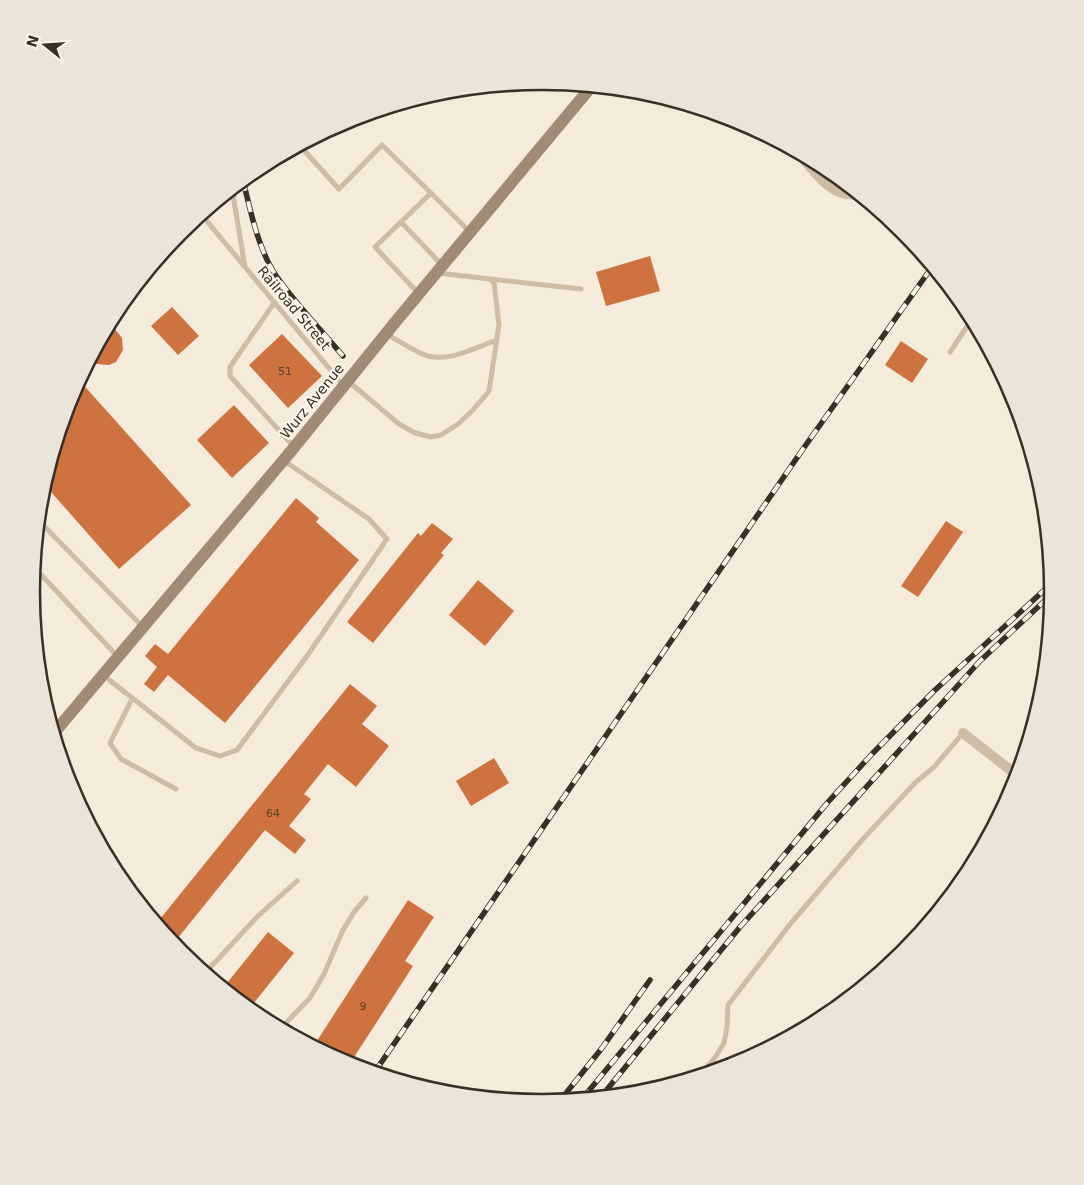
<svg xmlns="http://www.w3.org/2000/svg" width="1084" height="1185" font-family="'DejaVu Sans',sans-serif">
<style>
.building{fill:#ce733f}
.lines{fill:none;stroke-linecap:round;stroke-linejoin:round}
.lane{stroke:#cdbca6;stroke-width:5}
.street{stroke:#cdbca6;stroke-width:10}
.secondary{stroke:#a18b77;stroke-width:12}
.rail-casing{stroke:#382f27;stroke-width:5.5}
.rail{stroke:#fbf4e8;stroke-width:4;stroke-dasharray:11;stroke-linecap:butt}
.labels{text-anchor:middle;stroke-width:4.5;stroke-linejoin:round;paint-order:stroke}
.number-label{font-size:11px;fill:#5e402d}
.street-label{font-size:14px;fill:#382f27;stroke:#fbf4e8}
.rim{fill:none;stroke:#382f27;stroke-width:2.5}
</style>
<rect width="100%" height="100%" fill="#f4ebdb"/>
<!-- building -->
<path class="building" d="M650 256 660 291 606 306 596 272Z
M172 307 199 336 178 355 151 326Z
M108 326 114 328 122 338 123 350 116 362 109 365 96 364 90 360Z
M282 334 322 376 288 408 249 365Z
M901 341 928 359 912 383 885 365Z
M79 380 191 505 119 569 44 484 70 397Z
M234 405 269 443 232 478 197 440Z
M296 498 319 518 316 522 359 560 225 723 168 675 154 692 144 684 157 667 145 656 155 644 168 654Z
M946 521 963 532 918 597 901 586Z
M432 523 453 539 441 553 444 555 373 643 347 622 418 533 421 536Z
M478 580 514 611 485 646 449 615Z
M350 684 377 706 362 724 389 746 356 787 328 764 304 794 311 799 289 826 306 840 295 854 265 830 173 944 156 924Z
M494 758 509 783 471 806 456 781Z
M408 900 434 917 405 961 413 966 349 1065 346 1064 313 1047Z
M268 932 294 953 249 1009 223 988Z"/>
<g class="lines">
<!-- lane -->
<path class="lane" d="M300 146 339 189 382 145 431 193
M232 189 245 267
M201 214 343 385
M401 222 442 265
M490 279 581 289
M418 293 375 247 431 193 470 232
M274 303 230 367V376L294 447
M386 334C400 341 413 351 428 356 450 362 477 347 497 340
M950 352 972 319
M348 381 399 424 415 433 431 437 441 435 458 424 472 411 489 391 499 325 494 283 490 279 438 273
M38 520 143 627
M34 567 117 656
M103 675 196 748 220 756 237 750 307 656 387 539 369 519 283 460
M132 699 110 743 121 759 176 789
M205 973 258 916 297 881
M280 1029 310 998 324 974 343 930 354 912 366 898
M699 1076 714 1059 724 1043 727 1027 728 1005 791 923 862 840 915 783 934 767 963 733"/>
<!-- street -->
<path class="street" d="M799 154C815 171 831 199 858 194
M963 733 1018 776"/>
<!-- secondary -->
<path class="secondary" d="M54 733 292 450 397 320 591 87"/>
<!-- rail casing -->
<g class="rail-casing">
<path id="rail" d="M243 180C250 210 259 252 277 277 296 304 322 331 343 356
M374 1073 803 449 932 267
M600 1098 740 927 980 661 1053 593
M582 1099 828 802 872 754 934 691 1052 583
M559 1102 602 1048 650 980"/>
</g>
<!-- rail -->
<use href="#rail" class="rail"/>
</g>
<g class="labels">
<!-- number labels -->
<g class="number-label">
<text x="285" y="375">51</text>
<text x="273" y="817">64</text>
<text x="363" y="1010">9</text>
</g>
<!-- street labels -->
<g class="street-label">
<text transform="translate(294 308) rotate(50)" y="5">Railroad Street</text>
<text transform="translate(312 401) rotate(-51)" y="5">Wurz Avenue</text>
</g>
</g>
<!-- crop -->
<path d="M0 0H1084V1185H0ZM40 592a502 502 0 1 1 1004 0a502 502 0 1 1-1004 0Z" fill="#ebe4d9" fill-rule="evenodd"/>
<path class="rim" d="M40 592a502 502 0 1 1 1004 0a502 502 0 1 1-1004 0Z"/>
<!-- north arrow -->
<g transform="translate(45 45) rotate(287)" stroke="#fbf4e8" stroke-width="4" paint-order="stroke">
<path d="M0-4L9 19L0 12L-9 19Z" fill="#382f27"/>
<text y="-8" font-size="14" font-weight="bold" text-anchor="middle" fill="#382f27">N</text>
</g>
</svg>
